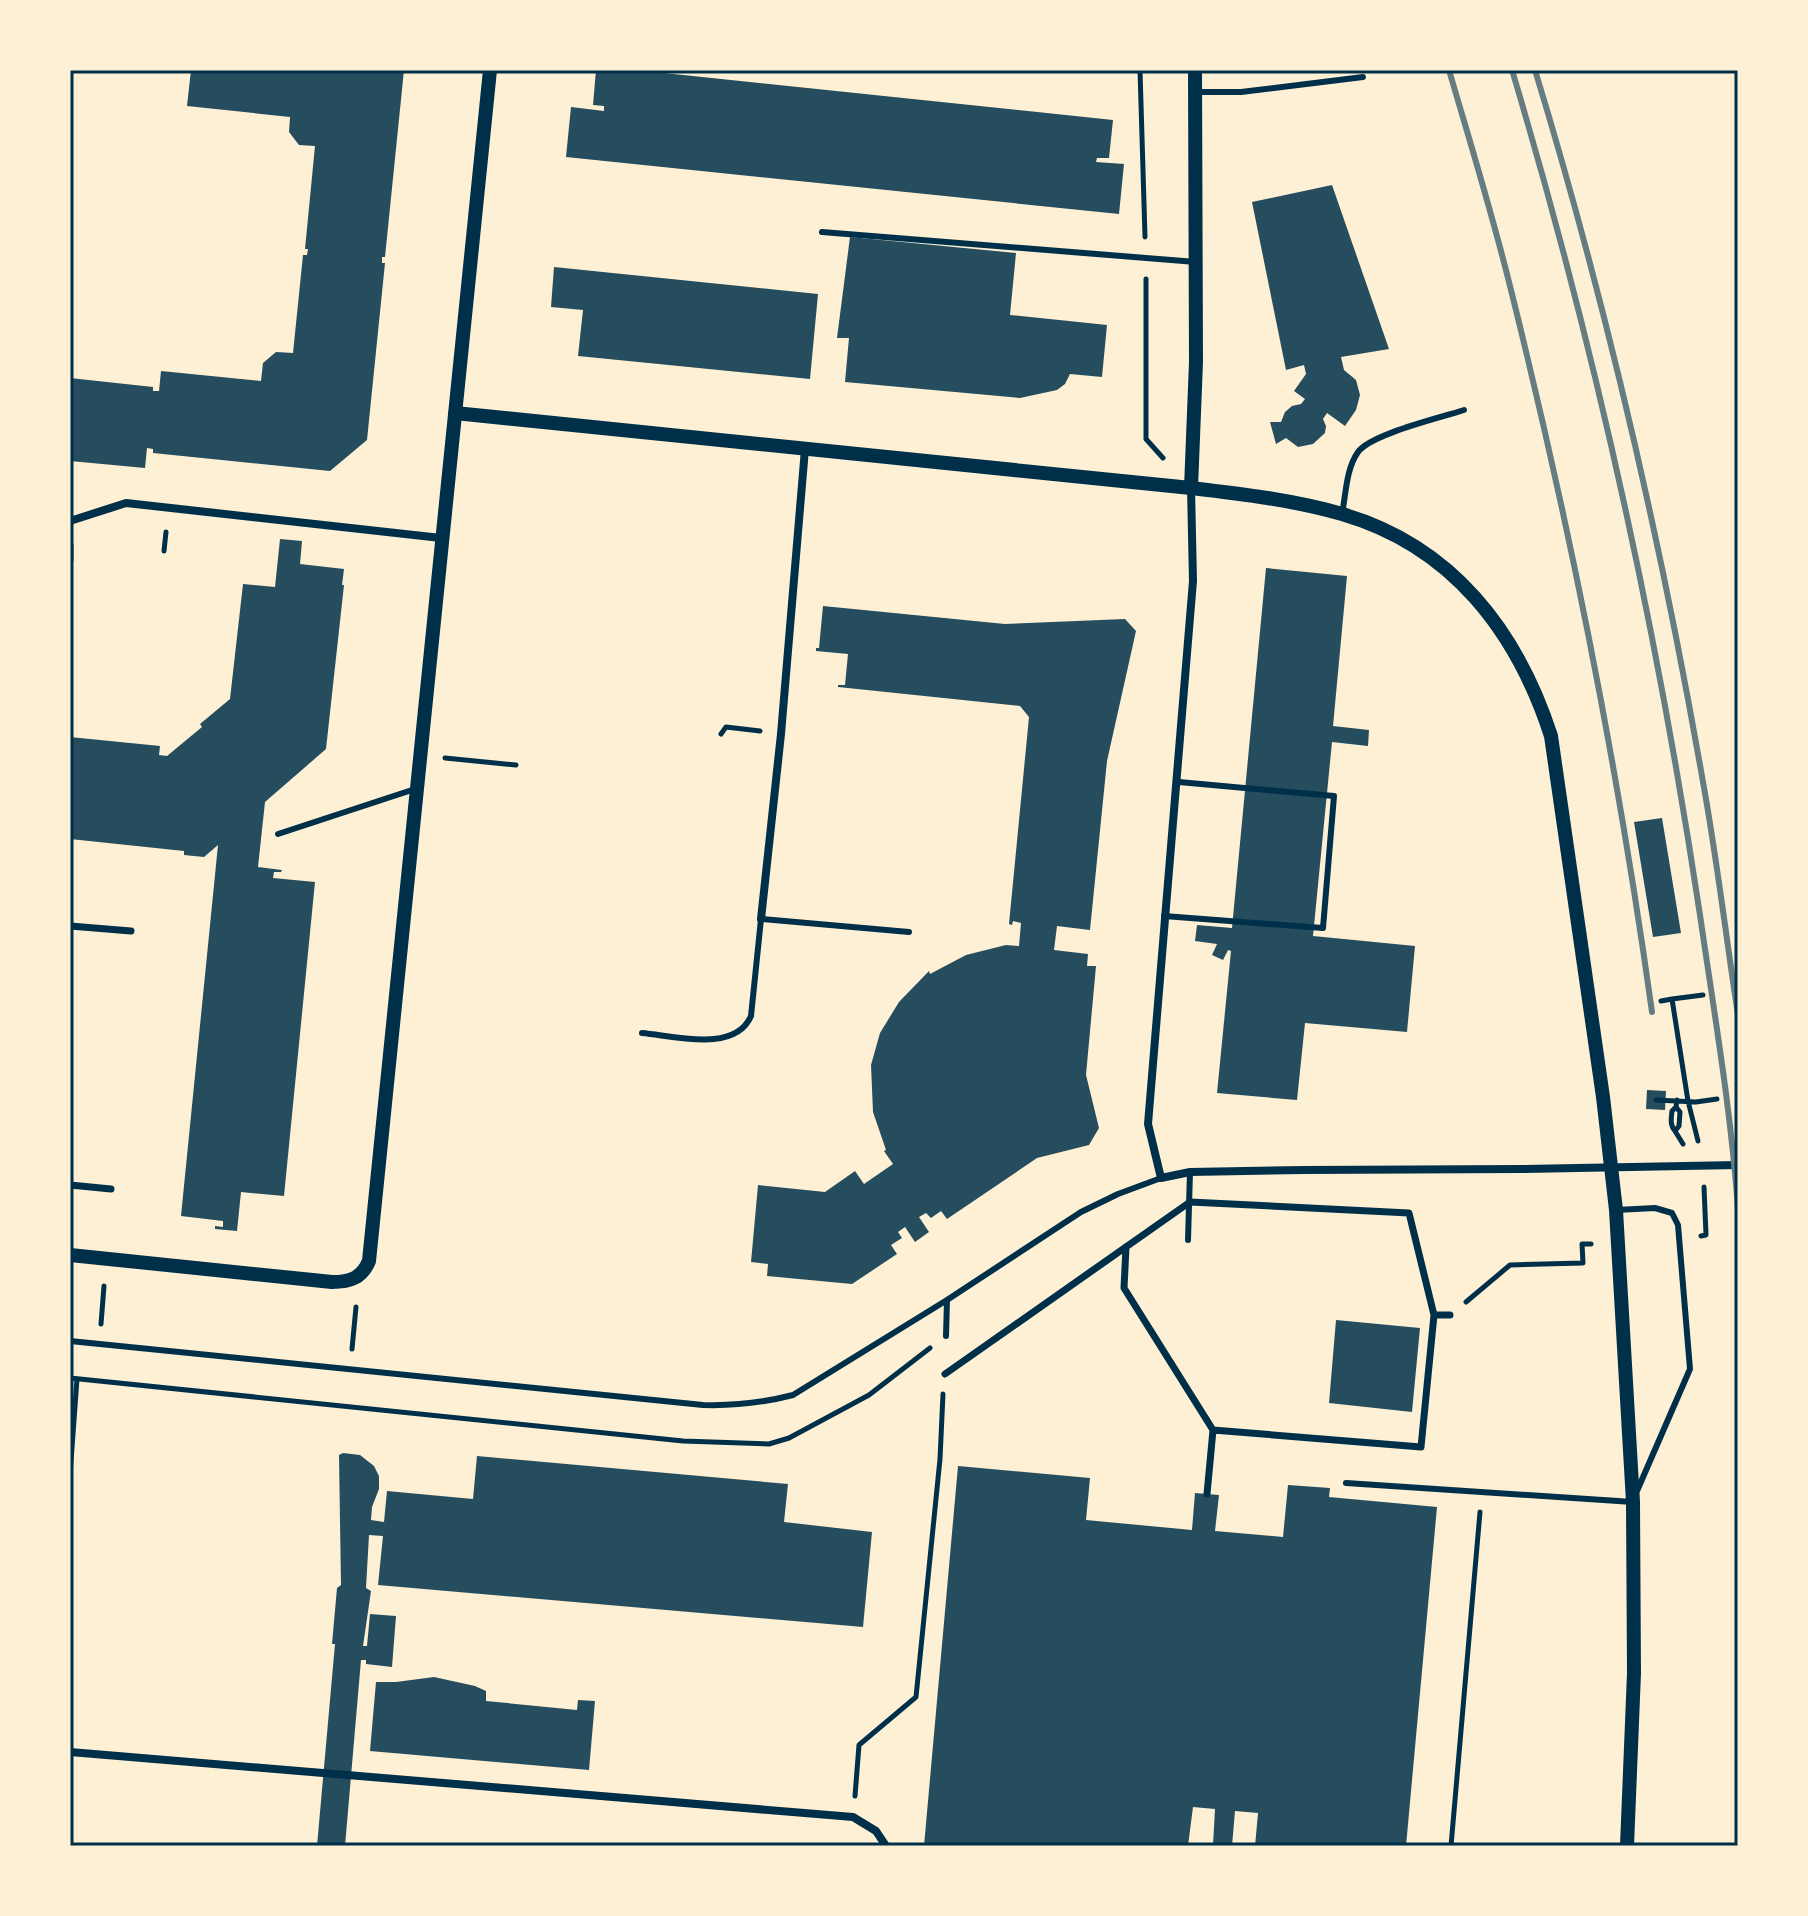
<svg xmlns="http://www.w3.org/2000/svg" width="1808" height="1916" font-family="Raleway,sans-serif">
<style>
.building{fill:#264d5e}
.lines{fill:none;stroke-linecap:round;stroke-linejoin:round}
.path{stroke:#003049;stroke-width:5}
.service{stroke:#003049;stroke-width:6}
.pedestrian{stroke:#003049;stroke-width:7}
.minor{stroke:#003049;stroke-width:8}
.tertiary{stroke:#003049;stroke-width:14}
.rail{stroke:#657d81;stroke-width:6}
.neatline{fill:none;stroke:#003049;stroke-width:3}
</style>
<rect width="100%" height="100%" fill="#fdf0d5"/>
<!-- building -->
<path class="building" d="M191 70H404L385 257H382V263H385L367 440 330 471 153 453V449L147 448 145 468 70 461V378L153 387V391H159L161 371 261 381 263 363 276 352 293 353 303 255H307L308 249H305L315 146 299 145 289 132 290 117 187 106Z
M596 70H636L1113 120 1109 158H1097L1096 162 1124 164 1119 214 566 157 571 107 604 111V106L593 105Z
M1332 185 1389 349 1341 357 1344 370 1356 380 1360 395 1356 410 1345 426 1327 413 1323 419 1326 426 1325 433 1313 444 1298 447 1286 438 1276 444 1270 422H1281L1285 412 1292 406 1301 404 1305 399 1294 391 1306 374 1304 365 1286 370 1252 202Z
M850 237 1016 253 1010 315 1107 325 1102 377 1070 374 1065 384 1057 390 1020 398 845 382 849 338H837Z
M554 267 818 294 810 379 578 356 583 310 551 307Z
M280 539 302 541 300 564 344 569 342 585H344L326 749 265 802 258 867 282 870 281 872H274L273 878 315 882 284 1196 241 1192 237 1231 215 1229V1226L223 1227V1221L181 1216 218 845 204 857 184 855V851L70 839V737L160 746 159 755 167 756 202 727 200 724 230 699 243 584 275 587Z
M1266 568 1347 576 1333 726 1369 730 1368 746 1332 742 1313 936 1415 946 1407 1032 1305 1023 1297 1100 1217 1093 1231 951 1228 950 1223 960 1212 955 1217 944 1195 941 1197 925 1232 928Z
M823 606 1005 624 1125 619 1136 631 1107 761 1090 930 1057 926 1054 950 1088 954 1087 966H1096L1086 1075 1099 1128 1089 1145 1037 1158 947 1219 941 1211 931 1218 926 1213 919 1217 929 1232 915 1242 905 1227 898 1232 902 1238 891 1245 897 1254 852 1284 767 1276 768 1264 751 1262 758 1185 825 1192 855 1171 864 1184 893 1164 884 1151 886 1150 873 1112 871 1065 880 1033 899 1002 929 971 930 974 966 955 1006 945 1019 946 1021 923 1013 921 1012 925 1009 924 1029 717 1020 706 838 687V685H845L848 654 816 651V648H819Z
M1662 818 1681 933 1653 937 1634 822Z
M1647 1090 1666 1091 1665 1110 1646 1109Z
M1336 1320 1420 1328 1412 1412 1329 1403Z
M343 1453 360 1455 374 1466 379 1476V1489L372 1507 371 1520 384 1522 387 1491 473 1499 477 1456 788 1484 784 1522 872 1532 863 1627 378 1585 383 1536 369 1535 366 1588 371 1591 363 1646H367L370 1614 396 1616 392 1667 366 1664V1660H361L345 1846H317L335 1644H332L337 1588 341 1585 339 1455Z
M958 1466 1090 1478 1086 1520 1192 1530 1195 1493 1219 1495 1215 1531 1283 1537 1288 1485 1330 1488 1329 1497 1437 1507 1406 1846H1255L1258 1813 1235 1811 1232 1846 1213 1845 1215 1809 1193 1807 1188 1846H924Z
M434 1677 475 1686 486 1691V1701L577 1710 578 1700 595 1701 589 1770 370 1751 376 1682H396Z"/>
<g class="lines">
<!-- path -->
<path class="path" d="M1140 70 1145 237
M1146 279V439L1163 458
M164 551 166 532
M71 560V545
M721 734 726 727 760 731
M445 758 516 765
M1661 1001 1672 999
M1656 1100 1696 1102 1717 1099
M1677 1100 1676 1107 1680 1112 1679 1126 1675 1131 1683 1144
M1675 1131C1670 1125 1671 1119 1672 1111L1676 1107
M1698 1141 1688 1101 1672 999 1703 995
M1701 1236 1706 1235 1704 1187
M1466 1302 1510 1265 1583 1263 1582 1244H1591
M101 1324 104 1286
M352 1349 356 1307
M70 1378 683 1441 769 1444 789 1438 869 1395 930 1348
M70 1475 77 1379
M855 1796 859 1745 916 1697 940 1459 943 1394
M1451 1846 1480 1512"/>
<!-- service -->
<path class="service" d="M1195 92H1241L1363 77
M822 232 1196 262
M1342 514C1346 494 1346 469 1358 452 1371 434 1440 418 1464 410
M278 834 415 789
M1164 916 1323 928 1334 796 1179 782 1176 785
M642 1033C675 1036 735 1053 751 1016L761 919 909 932
M1616 1210 1655 1208 1672 1213 1678 1225 1690 1369 1637 1491
M1188 1240 1190 1172
M946 1336 947 1300
M70 1341 703 1405C735 1406 762 1403 793 1395L947 1300 1081 1212 1118 1194 1161 1178
M1346 1483 1633 1502"/>
<!-- pedestrian -->
<path class="pedestrian" d="M70 926 131 931
M70 1185 111 1189
M1126 1247 1124 1288 1213 1430
M945 1374 1190 1202 1409 1213 1434 1315
M1207 1494 1213 1430 1421 1447 1434 1315H1450"/>
<!-- minor -->
<path class="minor" d="M1191 488 1193 581 1148 1124 1161 1178 1190 1172 1304 1170 1521 1169 1738 1165
M70 521 126 503 441 538
M761 919 781 734 805 449
M70 1752 853 1817 876 1831 886 1846"/>
<!-- tertiary -->
<path class="tertiary" d="M455 413 1191 488C1242 494 1293 500 1342 514 1452 546 1517 631 1551 736L1603 1097 1616 1210 1633 1502 1634 1673 1627 1846
M1191 488 1196 362 1195 70
M70 1255 332 1282C350 1282 362 1278 369 1261L490 70"/>
<!-- rail -->
<path class="rail" d="M1449 70C1470 142 1492 213 1510 286 1570 526 1618 767 1652 1012
M1512 70C1595 347 1657 629 1700 915 1714 1012 1731 1110 1738 1209
M1535 70C1606 303 1661 541 1703 782 1717 859 1726 937 1738 1015"/>
</g>
<!-- border -->
<rect width="1808" height="1916" fill="none" stroke="#fdf0d5" stroke-width="144"/>
<rect x="72" y="72" width="1664" height="1772" class="neatline"/>
</svg>
